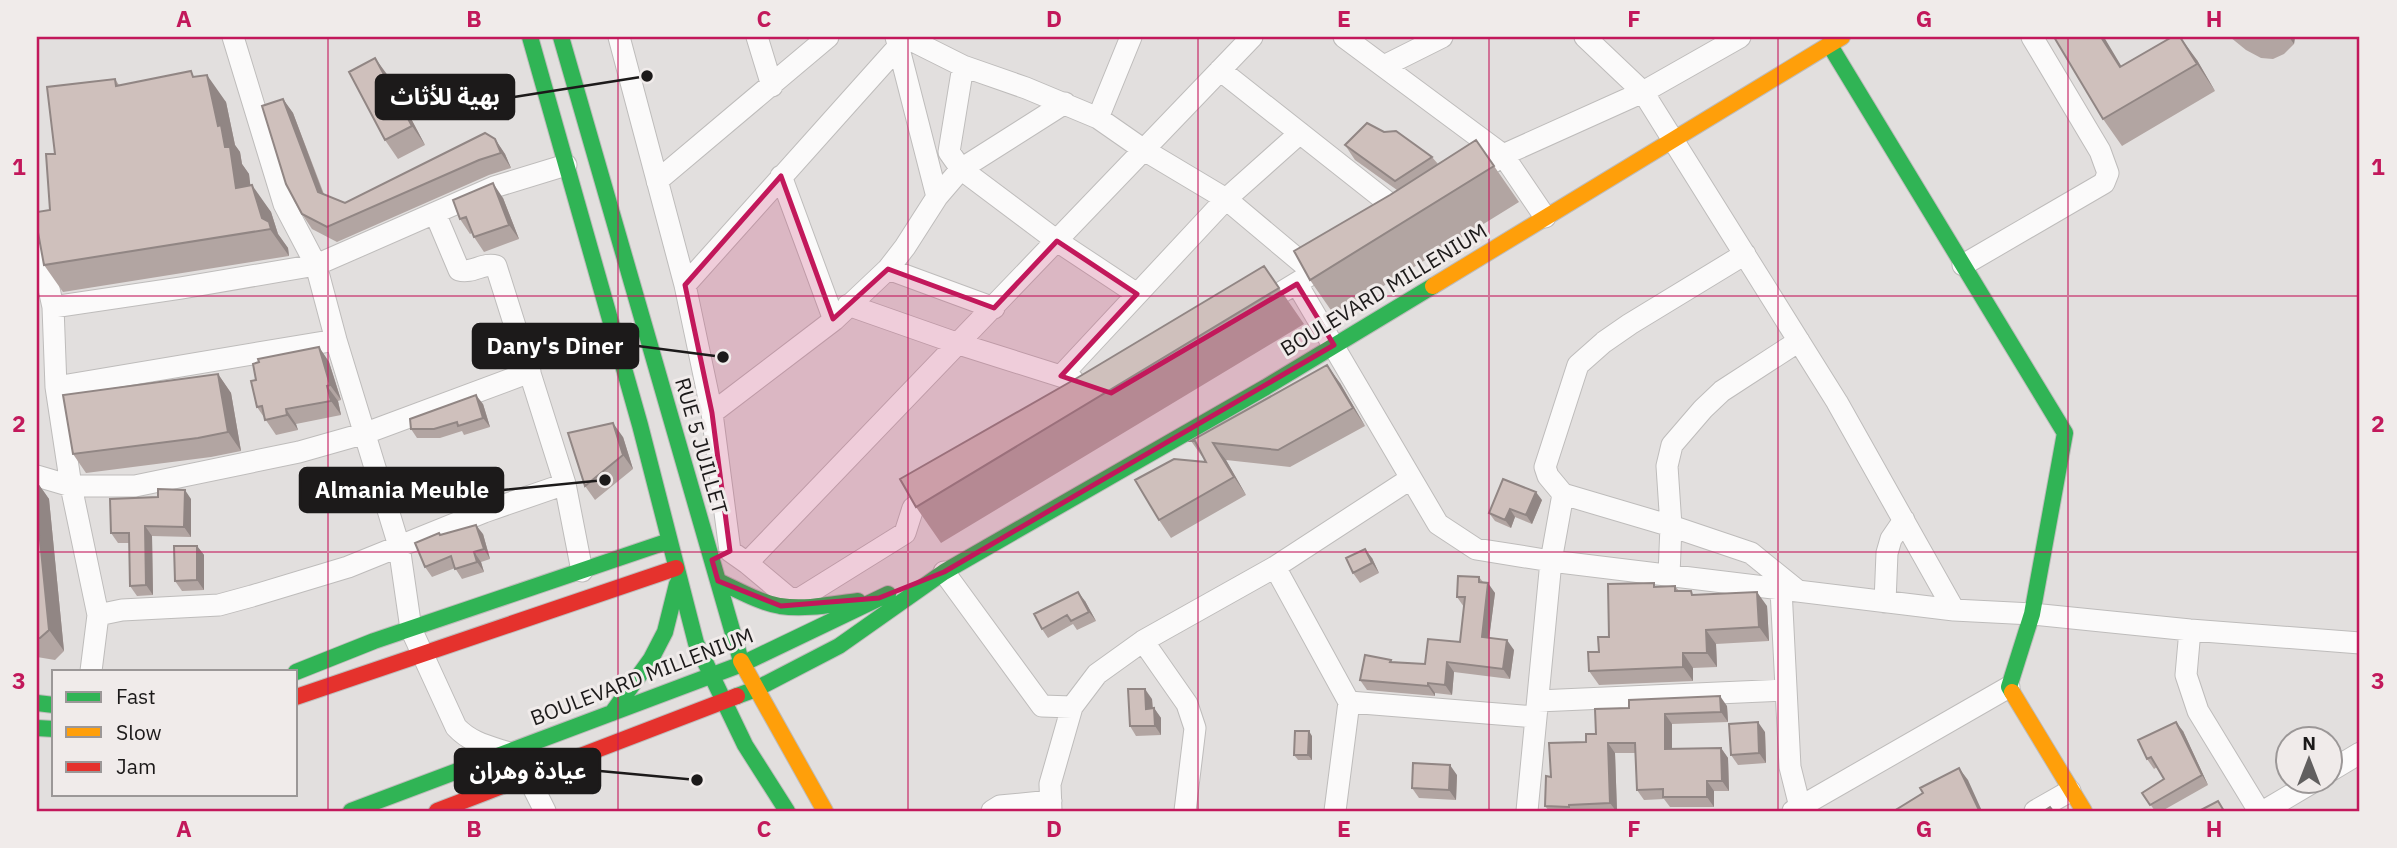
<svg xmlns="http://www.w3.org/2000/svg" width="2397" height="848" font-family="'IBM Plex Sans','Noto Sans Arabic',sans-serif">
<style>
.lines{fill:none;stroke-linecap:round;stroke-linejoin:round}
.street-casing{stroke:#bebcbb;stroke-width:23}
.fast-casing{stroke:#bebcbb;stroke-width:18}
.slow-casing{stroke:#bebcbb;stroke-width:18}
.jam-casing{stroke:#bebcbb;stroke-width:18}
.street{stroke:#fbfafa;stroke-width:21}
.fast{stroke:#30b455;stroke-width:16}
.slow{stroke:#ff9f0a;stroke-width:16}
.jam{stroke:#e5322d;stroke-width:16}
.wall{fill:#b2a5a2}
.shaded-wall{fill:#918684}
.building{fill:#cfc0bc;stroke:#918684;stroke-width:2}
.marked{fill:#c2185b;fill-opacity:0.2;stroke:#c2185b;stroke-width:5;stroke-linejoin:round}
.grid{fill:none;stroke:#c2185b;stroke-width:2;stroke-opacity:0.55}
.labels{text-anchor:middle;stroke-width:6;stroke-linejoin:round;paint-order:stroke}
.street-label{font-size:21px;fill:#1c1a1a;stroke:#f0ebea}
.leader{fill:none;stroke:#1c1a1a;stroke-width:2.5}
.callout-dot{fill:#1c1a1a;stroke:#f0ebea;stroke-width:2.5}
.callout{fill:#1c1a1a;stroke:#1c1a1a;stroke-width:2.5}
.callout-label{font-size:23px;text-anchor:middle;font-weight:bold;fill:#fff}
.neatline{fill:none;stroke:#c2185b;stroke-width:2.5}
.grid-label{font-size:23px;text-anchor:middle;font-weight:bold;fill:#c2185b}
</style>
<rect width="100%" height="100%" fill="#e2dfde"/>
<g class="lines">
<!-- street casing -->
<g class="street-casing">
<path id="street" d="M233 37 284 204 316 265 336 340 399 546 411 629 456 727C470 742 487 746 506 752
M619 37 685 285 712 413 730 551 747 563
M757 37 772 86
M896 37 937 197
M905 37 963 66 1026 88 1098 118 1144 150 1226 199 1313 272
M1344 37 1503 155 1545 217
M1585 37 1643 92 1837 402 1954 610
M963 66 949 152 961 169 1057 241 1137 294
M1384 66 1442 37
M1220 70 1405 216
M1098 118 1131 37
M781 176 834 320
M1468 179 1503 155 1643 92 1740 37
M657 181 828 37
M435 213 459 270C472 274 484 262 496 266L565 484 582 571
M37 234 53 307 56 387 71 486 98 615 91 671
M1963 265 2104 183 2108 173 2100 151 2032 37
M888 269 994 308
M1297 284 1438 524 1476 549 1551 561 1954 610 2032 614 2190 630 2360 643
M685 285 898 47
M848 305 959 344 1073 380
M1259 306 1333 261
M53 307 181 288 316 265 494 187 566 165
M1061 376 1226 199 1300 133
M56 387 336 340
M712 413 834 320 888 269 905 247 937 197 961 169 1065 103
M37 476 71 486H135L299 452 366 433 530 372
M940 491 913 508 905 533 799 599 789 598 747 563 1252 37
M1563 494 1671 526 1667 466 1672 445 1703 409 1722 391 1799 341
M1275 567 1349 702 1335 811
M944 572 1042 706 1072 707
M1669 575 1671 526 1751 553 1798 591
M1781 589 1790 767 1800 807
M1885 602 1887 553 1891 539 1904 520
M98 615 122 610 219 605 252 596 348 567 484 512 565 484
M2190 630 2186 675 2198 711 2259 811
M1143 641 1187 704 1195 728 1185 811
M1538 701 1786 690
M1349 702 1535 717
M2330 771 2360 753
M527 775 545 811
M992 811 1000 806 1051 801
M1051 811 1050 784 1072 707 1097 674 1143 641 1275 567 1410 479
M1527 811 1551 561 1563 494 1548 476 1545 467 1578 365 1604 342 1630 324 1745 254
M1793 811 2009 687
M2035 811 2070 791
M2264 811 2313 782"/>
</g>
<!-- fast casing -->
<g class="fast-casing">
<path id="fast" d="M530 37 640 425 696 643 745 745 787 811
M561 37 741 661
M1829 44 2065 433 2032 614 2009 687 2012 692
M718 581C738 590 758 602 780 606 806 610 833 604 858 601
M296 672 374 641 669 541
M737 696 756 689 839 646 944 572 1266 387 1433 286
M37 703 54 705
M612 713 651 659 665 632 677 584
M37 728 54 729
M351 811 742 664 888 594"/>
</g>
<!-- slow casing -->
<g class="slow-casing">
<path id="slow" d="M1433 286 1842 37
M741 661 825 811
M2012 692 2084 811"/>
</g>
<!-- jam casing -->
<g class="jam-casing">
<path id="jam" d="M296 697 676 568
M437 811 737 696"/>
</g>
<!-- street -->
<use href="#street" class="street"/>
<!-- fast -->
<use href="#fast" class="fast"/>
<!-- slow -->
<use href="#slow" class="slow"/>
<!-- jam -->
<use href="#jam" class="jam"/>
</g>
<!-- wall -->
<path class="wall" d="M2230 37H2295L2294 44 2284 54 2273 59 2261 58 2246 50Z
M2197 60 2215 91 2122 146 2103 119 2122 66Z
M195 77 226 102 235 145 240 152 242 164 249 174 250 185 271 212 278 234 288 248 289 256 63 292 44 265 55 154 115 79 119 85Z
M389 77 425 145 398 159 385 140Z
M283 99 293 113 324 194 345 203 495 139 505 154 511 168 489 175 337 242 312 229 302 214Z
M1476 140 1519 202 1335 316 1310 280 1397 190 1355 160 1345 145 1432 157 1438 164Z
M503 198 519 239 484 252 474 237 472 233 470 234 460 219Z
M1264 266 1304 324 941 543 916 507 1077 378Z
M319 347 329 362 341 400 338 401 341 415 296 424 298 430 276 435 257 407Z
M218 374 231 393 241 451 211 457 86 473 73 454Z
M1340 383 1365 426 1290 467 1226 460 1246 495 1171 538 1159 520 1206 462 1191 441Z
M483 404 490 427 464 435 462 431 440 438H417L411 429Z
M623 437 633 469 595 500 585 486Z
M37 482 49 499 64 651 55 660 37 657Z
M191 499V537L152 536 153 595 137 596 130 586 129 543H118L111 533Z
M1542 500 1532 524 1515 517 1511 528 1495 521 1489 513Z
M483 534 490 559 481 562 484 572 462 579 455 568 432 577 425 567 441 535Z
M197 546 204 555V590L182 591 175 581Z
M1372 558 1379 573 1360 583 1353 573Z
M1479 577 1483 582 1495 593 1489 638 1514 650 1510 679 1454 672 1452 695 1435 693V696L1367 690 1360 680 1391 660 1392 662 1425 664 1460 642 1464 607 1457 597Z
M1675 586 1679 591 1694 595 1767 606 1769 641 1716 644 1717 667 1693 668V681L1599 685 1589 671 1599 652 1609 637 1657 587Z
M1085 601 1096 621 1077 630 1073 624 1048 638 1042 629Z
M1152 699 1153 708H1154L1161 718V735L1136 736 1130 726Z
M1727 706 1728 722 1672 724V749L1721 748 1728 758 1729 791H1714V807H1670L1664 799 1644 800 1637 790 1635 753H1615L1617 811H1549L1545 806 1551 777 1596 734 1595 709Z
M2183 731 2208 785 2162 811H2155L2142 793 2164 779 2157 767 2154 769 2147 759Z
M1765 732 1766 763 1738 765 1731 755Z
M1312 736V760H1298L1294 755Z
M1457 775 1456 800 1419 798 1412 788Z"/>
<!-- shaded-wall -->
<path class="shaded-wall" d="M2101 37H2104L2138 94 2120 67Z
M2180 37 2197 60 2215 91 2197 64Z
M2289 37H2295L2294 44Z
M375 58 389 77 425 145 412 126Z
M207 75 226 102 235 145 240 152 242 164 249 174 254 215 236 188 225 147 218 126Z
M283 99 293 113 328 207 318 192Z
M495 139 505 154 511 168 501 153Z
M493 183 503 198 519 239 509 225Z
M252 185 271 212 278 234 288 248 289 256 262 218Z
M319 347 329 362 341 400 330 385Z
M1327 365 1340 383 1365 426 1353 408Z
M218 374 231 393 241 451 228 432Z
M327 386 338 401 341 415 331 401Z
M476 395 483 404 490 427 483 418Z
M286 409 296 424 298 430 287 415Z
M613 423 623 437 633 469 623 455Z
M1213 443 1226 460 1246 495 1234 477Z
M37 482 49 499 64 651 49 630 37 510Z
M185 490 191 499V537L184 527Z
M1536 492 1542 500 1532 524 1526 515Z
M1510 509 1515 517 1511 528 1505 520Z
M476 525 483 534 490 559 484 549Z
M145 526 152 536 153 595 146 585Z
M197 546 204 555V590L197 580Z
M1365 549 1372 558 1379 573 1372 563Z
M474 552 481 562 484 572 477 562Z
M1488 583 1495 593 1488 647 1482 637Z
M1078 592 1085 601 1096 621 1089 612Z
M1757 592 1767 606 1769 641 1759 627Z
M1706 630 1716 644 1717 667 1707 653Z
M1507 640 1514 650 1510 679 1503 669Z
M1683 653 1693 668V681L1683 667Z
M1447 662 1454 672 1452 695 1445 685Z
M1428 683 1435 693V696L1428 686Z
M1145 689 1152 699 1153 718 1146 709Z
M1720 696 1727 706 1728 722 1721 712Z
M1154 708 1161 718V735L1155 726Z
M1665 714 1672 724V759L1665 749Z
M1758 722 1765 732 1766 763 1759 753Z
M2176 722 2183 731 2208 785 2202 775Z
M1309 731 1312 736V760L1308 755Z
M1608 743 1615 753 1617 811H1616L1610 803Z
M1721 748 1728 758 1729 791 1722 781Z
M1450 765 1457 775 1456 800 1449 790Z
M1959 768 1968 780 1982 811H1980L1979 810Z
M1707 781 1714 791V807L1707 797Z"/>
<!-- building -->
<path class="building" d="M2054 37H2101L2120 67 2172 37H2180L2197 64 2103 119Z
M375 58 412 126 385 140 349 72Z
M191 71 193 77 207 75 218 126 221 125 225 147H230L236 188 252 185 262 218 269 222 271 229 44 265 37 227V212L50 210 46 154H55L47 87 115 79 116 86Z
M283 99 318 192 345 203 485 133 495 139 501 153 479 160 327 227 302 214 286 184 262 106Z
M1367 123 1384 132 1396 131 1432 157 1395 181 1345 145Z
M1476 140 1494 166 1310 280 1294 251 1390 195Z
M493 183 509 225 474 237 466 217 460 219 453 200Z
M1264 266 1279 288 916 507 900 479 1077 378Z
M319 347 330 385 327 386 331 401 286 409 287 415 265 420 262 406 257 407 251 381 256 380 253 364 259 362 258 359Z
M1327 365 1353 408 1278 450 1213 443 1234 477 1159 520 1135 480 1174 459 1206 462 1195 441H1191Z
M218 374 228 432 198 438 73 454 63 395Z
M476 395 483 418 458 426 457 422 434 429H411L410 419Z
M613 423 623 455 585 486 568 433Z
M1503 479 1536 492 1526 515 1510 509 1505 520 1489 513Z
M158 489 185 490 184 527 145 526 146 585 130 586 129 533H111L110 499 158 497Z
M37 510 49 630 40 638H37Z
M476 525 484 549 474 552 477 562 455 569 451 556 425 567 415 543 439 533 440 535Z
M174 546H197V580L175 581Z
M1365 549 1372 563 1353 573 1346 558Z
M1458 576 1479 577V582L1488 583 1482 637 1507 640 1503 669 1447 662 1445 685 1428 683V686L1360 680 1365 655 1391 660 1390 662 1425 664 1428 639 1460 642 1465 597H1457Z
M1654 583V587L1675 586V591H1691L1692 595 1757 592 1759 627 1706 630 1707 653H1683V667L1589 671 1588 652H1599L1598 637H1609L1608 584Z
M1078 592 1089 612 1071 621 1067 615 1042 629 1034 614Z
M1128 689H1145L1146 709 1154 708 1155 726H1130Z
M1720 696 1721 712 1665 714V749L1721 748 1722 781H1707V797H1663V789L1637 790 1635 743H1608L1610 803 1569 805V807L1545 806 1546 776 1551 777 1549 743 1586 742V734H1596L1595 709 1629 708V700Z
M1758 722 1759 753 1731 755 1729 724Z
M2176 722 2202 775 2150 805 2142 793 2164 779 2151 757 2147 759 2138 740Z
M1295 731H1309L1308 755H1294Z
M1413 763 1450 765 1449 790 1412 788Z
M1959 768 1979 810 1976 811H1894L1923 793 1920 788Z
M2218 801 2224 811H2199Z
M2050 807 2053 811H2044Z"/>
<!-- marked area -->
<path class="marked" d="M781 176 833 319 888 269 994 308 1057 241 1137 294 1061 376 1111 393 1297 284 1334 345 944 572 879 598 781 606 718 581 712 560 730 551 712 413 685 285Z"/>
<!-- grid -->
<path class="grid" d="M328 37V811M618 37V811M908 37V811M1198 37V811M1489 37V811M1778 37V811M2068 37V811M37 296H2360M37 552H2360"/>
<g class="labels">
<!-- street labels -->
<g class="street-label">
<text transform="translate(1384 290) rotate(-31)" y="7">BOULEVARD MILLENIUM</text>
<text transform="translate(701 446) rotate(74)" y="7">RUE 5 JUILLET</text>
<text transform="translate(642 677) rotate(-21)" y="7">BOULEVARD MILLENIUM</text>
</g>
</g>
<!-- callouts -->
<path class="leader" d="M647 76L514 97M723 357L638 346M605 480L503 490M697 780L600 771"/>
<g class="callout-dot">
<circle cx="647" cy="76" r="7"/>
<circle cx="723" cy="357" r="7"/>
<circle cx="605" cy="480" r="7"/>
<circle cx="697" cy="780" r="7"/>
</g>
<g class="callout">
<rect x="376" y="75" width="138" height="44" rx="7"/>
<rect x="473" y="324" width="165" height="44" rx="7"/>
<rect x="300" y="468" width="203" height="44" rx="7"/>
<rect x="455" y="749" width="145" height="44" rx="7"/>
</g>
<g class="callout-label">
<text x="445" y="105">بهية للأثاث</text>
<text x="555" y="354">Dany's Diner</text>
<text x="402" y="498">Almania Meuble</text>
<text x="528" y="779">عيادة وهران</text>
</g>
<!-- border -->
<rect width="2397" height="848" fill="none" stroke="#f0ebea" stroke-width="77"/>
<!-- legend -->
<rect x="52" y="670" width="245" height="126" fill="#f0ebea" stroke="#9b9797" stroke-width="2"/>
<rect x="66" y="692" width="35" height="10" fill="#30b455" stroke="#9b9797" stroke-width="2"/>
<text x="116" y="704" font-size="21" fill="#1c1a1a">Fast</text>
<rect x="66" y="727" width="35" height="10" fill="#ff9f0a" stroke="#9b9797" stroke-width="2"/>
<text x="116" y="740" font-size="21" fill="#1c1a1a">Slow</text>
<rect x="66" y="762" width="35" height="10" fill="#e5322d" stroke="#9b9797" stroke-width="2"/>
<text x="116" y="774" font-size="21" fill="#1c1a1a">Jam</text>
<!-- north arrow -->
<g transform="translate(2309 760)"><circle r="33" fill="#f0ebea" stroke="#9b9797" stroke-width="2"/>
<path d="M0-5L12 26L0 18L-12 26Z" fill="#615f5f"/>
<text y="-10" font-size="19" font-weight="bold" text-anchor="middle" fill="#1c1a1a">N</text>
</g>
<rect x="38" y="38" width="2320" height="772" class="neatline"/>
<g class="grid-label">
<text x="184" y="27">A</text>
<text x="474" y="27">B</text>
<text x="764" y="27">C</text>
<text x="1054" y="27">D</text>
<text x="1344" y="27">E</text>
<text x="1634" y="27">F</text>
<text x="1924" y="27">G</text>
<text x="2214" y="27">H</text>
<text x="19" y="175">1</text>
<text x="2378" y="175">1</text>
<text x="19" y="432">2</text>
<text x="2378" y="432">2</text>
<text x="19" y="689">3</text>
<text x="2378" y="689">3</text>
<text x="184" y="837">A</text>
<text x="474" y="837">B</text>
<text x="764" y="837">C</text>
<text x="1054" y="837">D</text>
<text x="1344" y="837">E</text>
<text x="1634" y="837">F</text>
<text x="1924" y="837">G</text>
<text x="2214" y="837">H</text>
</g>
</svg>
